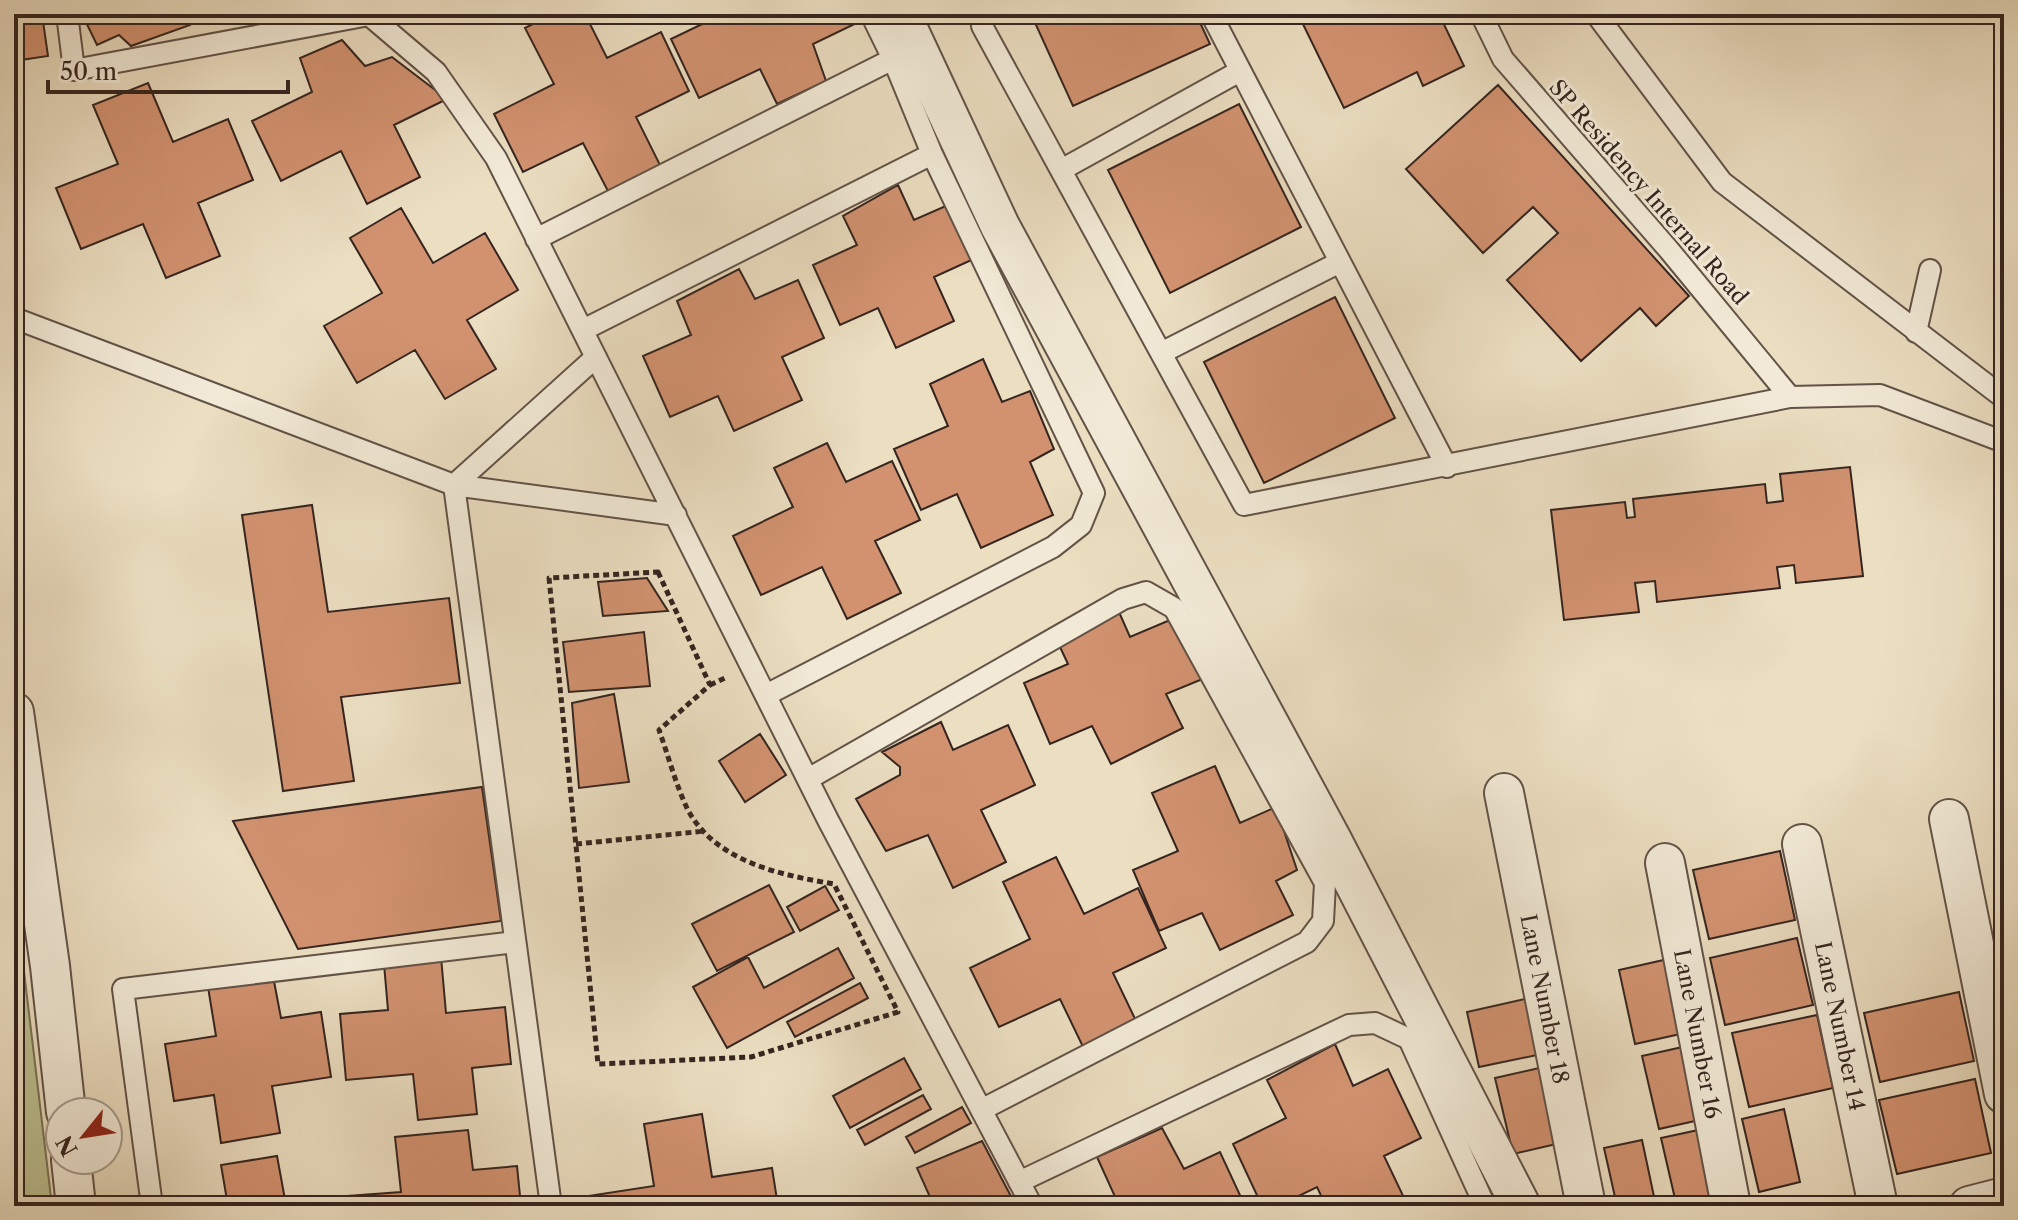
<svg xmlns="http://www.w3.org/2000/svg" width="2018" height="1220" font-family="'Libre Caslon Text',serif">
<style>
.green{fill:#bcc090;stroke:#787258;stroke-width:2}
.building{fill:#d29270;stroke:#352520;stroke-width:2}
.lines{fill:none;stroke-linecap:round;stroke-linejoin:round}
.service-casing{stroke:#625348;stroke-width:24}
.minor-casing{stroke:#625348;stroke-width:42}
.path{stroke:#352520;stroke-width:5;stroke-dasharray:6 4;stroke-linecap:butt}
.service{stroke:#f2ead7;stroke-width:20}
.minor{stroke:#f2ead7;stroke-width:38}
.labels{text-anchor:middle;stroke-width:6;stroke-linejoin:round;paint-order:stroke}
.street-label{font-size:22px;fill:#352520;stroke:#f2ead7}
</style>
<rect width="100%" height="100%" fill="#ebdec1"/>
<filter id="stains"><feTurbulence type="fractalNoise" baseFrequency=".0025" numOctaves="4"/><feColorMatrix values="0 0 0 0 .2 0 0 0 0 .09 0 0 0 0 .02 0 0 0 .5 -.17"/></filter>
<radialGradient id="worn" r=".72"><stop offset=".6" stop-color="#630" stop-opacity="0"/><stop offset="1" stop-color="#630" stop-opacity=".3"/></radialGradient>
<!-- green -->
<path class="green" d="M14 886 15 896 52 1206H14Z"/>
<!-- building -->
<path class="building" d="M14 14H42L48 56 14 61Z
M82 14H185L190 25 131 46 119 35 97 45Z
M552 14H585L607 58 661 32 689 91 636 117 662 169 610 195 583 143 523 172 494 114 554 84 525 28Z
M723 14H865L867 18 813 44 826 81 777 104 760 69 699 98 671 39Z
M1031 14H1196L1210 44 1073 106Z
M1298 14H1439L1464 66 1423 86 1417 72 1344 108Z
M342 40 365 66 392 57 447 99 394 125 420 177 367 204 341 151 281 181 252 121 312 92 300 58Z
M148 83 173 142 228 119 253 180 198 203 220 256 166 278 143 224 81 249 56 188 118 164 93 105Z
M1498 85 1689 296 1656 326 1640 308 1581 361 1507 280 1558 233 1533 207 1483 253 1406 169Z
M1239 104 1301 227 1170 293 1108 170Z
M898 185 914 220 948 205 978 257 934 277 954 321 896 348 878 308 840 325 813 265 857 245 843 216Z
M401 208 433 263 485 233 518 290 467 320 496 369 445 399 415 350 357 383 324 326 382 293 350 238Z
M2004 265V301H2000Z
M739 269 755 299 798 280 824 338 782 357 802 400 734 431 718 396 670 417 643 356 691 335 677 301Z
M1335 297 1395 418 1264 483 1204 362Z
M983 359 1002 402 1030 391 1054 449 1030 462 1053 515 981 548 957 494 921 510 894 449 948 426 930 384Z
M827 443 846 482 892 461 920 520 875 541 901 593 847 619 822 567 761 595 733 536 793 507 774 468Z
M1850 467 1863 576 1796 583 1794 565 1777 567 1780 588 1657 602 1655 581 1635 583 1639 612 1564 620 1551 510 1625 502 1627 518 1635 517 1633 499 1765 484 1767 503 1783 501 1780 474Z
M312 505 328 612 449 598 460 683 341 697 354 781 283 791 242 515Z
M647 578 668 611 603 616 598 582Z
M1119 612 1130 637 1170 620 1205 678 1166 694 1183 728 1111 764 1092 726 1050 744 1024 683 1068 664 1059 645Z
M644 632 650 686 569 692 563 642Z
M614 694 629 782 579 788 572 703Z
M941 722 953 750 1008 725 1035 785 981 810 1006 862 953 888 928 835 886 851 856 799 900 775V767L882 752Z
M760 734 786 775 745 802 719 761Z
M1215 766 1240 823 1276 807 1297 870 1276 881 1293 915 1220 950 1202 913 1159 931 1133 870 1178 851 1152 793Z
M482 787 501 921 298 949 233 821Z
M1780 851 1795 920 1709 939 1693 870Z
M1056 857 1084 914 1138 888 1166 948 1113 973 1138 1025 1085 1051 1060 999 999 1027 970 968 1030 939 1003 882Z
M769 885 794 932 717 971 692 924Z
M825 886 839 910 800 931 787 907Z
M1797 938 1813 1005 1725 1025 1710 958Z
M838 948 854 978 727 1048 693 987 748 957 764 988Z
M441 957 446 1013 505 1007 511 1064 472 1068 477 1114 418 1120 413 1074 346 1080 340 1014 388 1010 384 964Z
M1668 959 1685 1033 1635 1044 1619 970Z
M273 976 281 1018 321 1012 331 1077 272 1086 280 1133 221 1143 214 1095 174 1101 165 1044 216 1036 208 987Z
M860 983 868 998 795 1037 787 1022Z
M1959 992 1974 1061 1880 1082 1864 1013Z
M1529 998 1542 1054 1479 1067 1467 1012Z
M1817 1015 1833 1088 1749 1107 1732 1033Z
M1335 1044 1353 1086 1388 1069 1421 1138 1384 1156 1407 1204 1326 1206 1317 1187 1278 1206H1262L1233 1144 1286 1118 1267 1080Z
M1687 1046 1704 1119 1659 1129 1642 1056Z
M904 1058 921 1089 850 1128 833 1096Z
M1548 1066 1565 1142 1513 1154 1495 1078Z
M1975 1079 1991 1153 1897 1174 1879 1100Z
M923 1095 931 1109 865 1145 857 1130Z
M962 1107 971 1123 915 1153 906 1137Z
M1784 1109 1800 1182 1759 1192 1742 1119Z
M702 1114 712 1177 772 1168 778 1206H589L588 1196 654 1186 644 1124Z
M1162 1128 1184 1169 1220 1152 1245 1206H1107L1117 1201 1097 1157Z
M1703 1129 1718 1194 1676 1203 1661 1138Z
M468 1130 473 1170 517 1166 521 1206H349L348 1196 401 1192 395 1137Z
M1642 1140 1656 1206H1617L1604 1148Z
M982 1141 1016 1206H934L917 1168Z
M277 1156 286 1205 333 1198 334 1206H228L221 1165Z"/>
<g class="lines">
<!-- service casing -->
<g class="service-casing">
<path id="service" d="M67 14 74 70 369 15 436 72 496 158 828 820 1032 1206
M982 14V26L1244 505 1790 397 1880 395 2004 442
M1211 14 1447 467
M1481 14 1503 59 1669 250 1790 397
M1596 14 1722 182 2004 398
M893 59 932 154
M1061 170 1240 71
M536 239 893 59 871 14
M14 318 454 485 551 1206
M583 330 932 154 1094 493 1081 525 1053 547 766 695
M1916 332 1930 270
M1161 353 1340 262
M454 485 676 515
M454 485 596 357
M808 779 1123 599 1146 592 1174 608 1325 883 1323 921 1307 942 981 1110
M1019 1182 1349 1025 1375 1023 1409 1039 1485 1206
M152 1206 123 989 515 942"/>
</g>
<!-- minor casing -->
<g class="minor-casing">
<g id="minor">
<path d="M901 14 1000 226 1332 840 1521 1206"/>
<path d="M14 712 50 966 66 1112"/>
<path id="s1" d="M1504 793 1586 1206"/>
<path d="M1949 819 2004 1094"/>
<path id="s2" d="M1802 844 1878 1206"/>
<path id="s3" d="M1665 863 1731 1206"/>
<path d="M71 1160 76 1206"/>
<path d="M1969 1206 2004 1197"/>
</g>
</g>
<!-- path -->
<path class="path" d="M658 572 710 685 659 730C668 755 675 782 686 806 712 861 780 875 834 884L898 1012 751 1057 598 1064 549 578Z
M710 685 727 677
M576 844 705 831"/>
<!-- service -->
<use href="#service" class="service"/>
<!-- minor -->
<use href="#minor" class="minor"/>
</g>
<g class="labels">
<!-- street labels -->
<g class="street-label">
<text transform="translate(1649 192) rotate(49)" y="8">SP Residency Internal Road</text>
<text dy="8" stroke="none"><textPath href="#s1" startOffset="210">Lane Number 18</textPath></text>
<text dy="8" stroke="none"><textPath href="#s2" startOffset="186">Lane Number 14</textPath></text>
<text dy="8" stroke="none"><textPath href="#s3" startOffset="174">Lane Number 16</textPath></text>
</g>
</g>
<!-- margin -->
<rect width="2018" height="1220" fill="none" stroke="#ebdec1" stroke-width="48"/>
<rect x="16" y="16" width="1986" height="1188" fill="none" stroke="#352520" stroke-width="4"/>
<rect x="24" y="24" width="1970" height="1172" fill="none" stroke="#352520" stroke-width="2"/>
<!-- north arrow -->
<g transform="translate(84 1136) rotate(240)"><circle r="38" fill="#f2ead7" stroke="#a69b8e" stroke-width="2"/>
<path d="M0-6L14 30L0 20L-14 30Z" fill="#8f2418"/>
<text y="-12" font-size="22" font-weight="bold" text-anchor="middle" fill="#352520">N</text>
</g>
<!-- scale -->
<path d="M48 80v12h240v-12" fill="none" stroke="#352520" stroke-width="4"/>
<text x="60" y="80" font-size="24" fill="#352520" stroke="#f2ead7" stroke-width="6" paint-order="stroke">50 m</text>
<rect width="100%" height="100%" filter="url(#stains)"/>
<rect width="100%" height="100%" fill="url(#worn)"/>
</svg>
